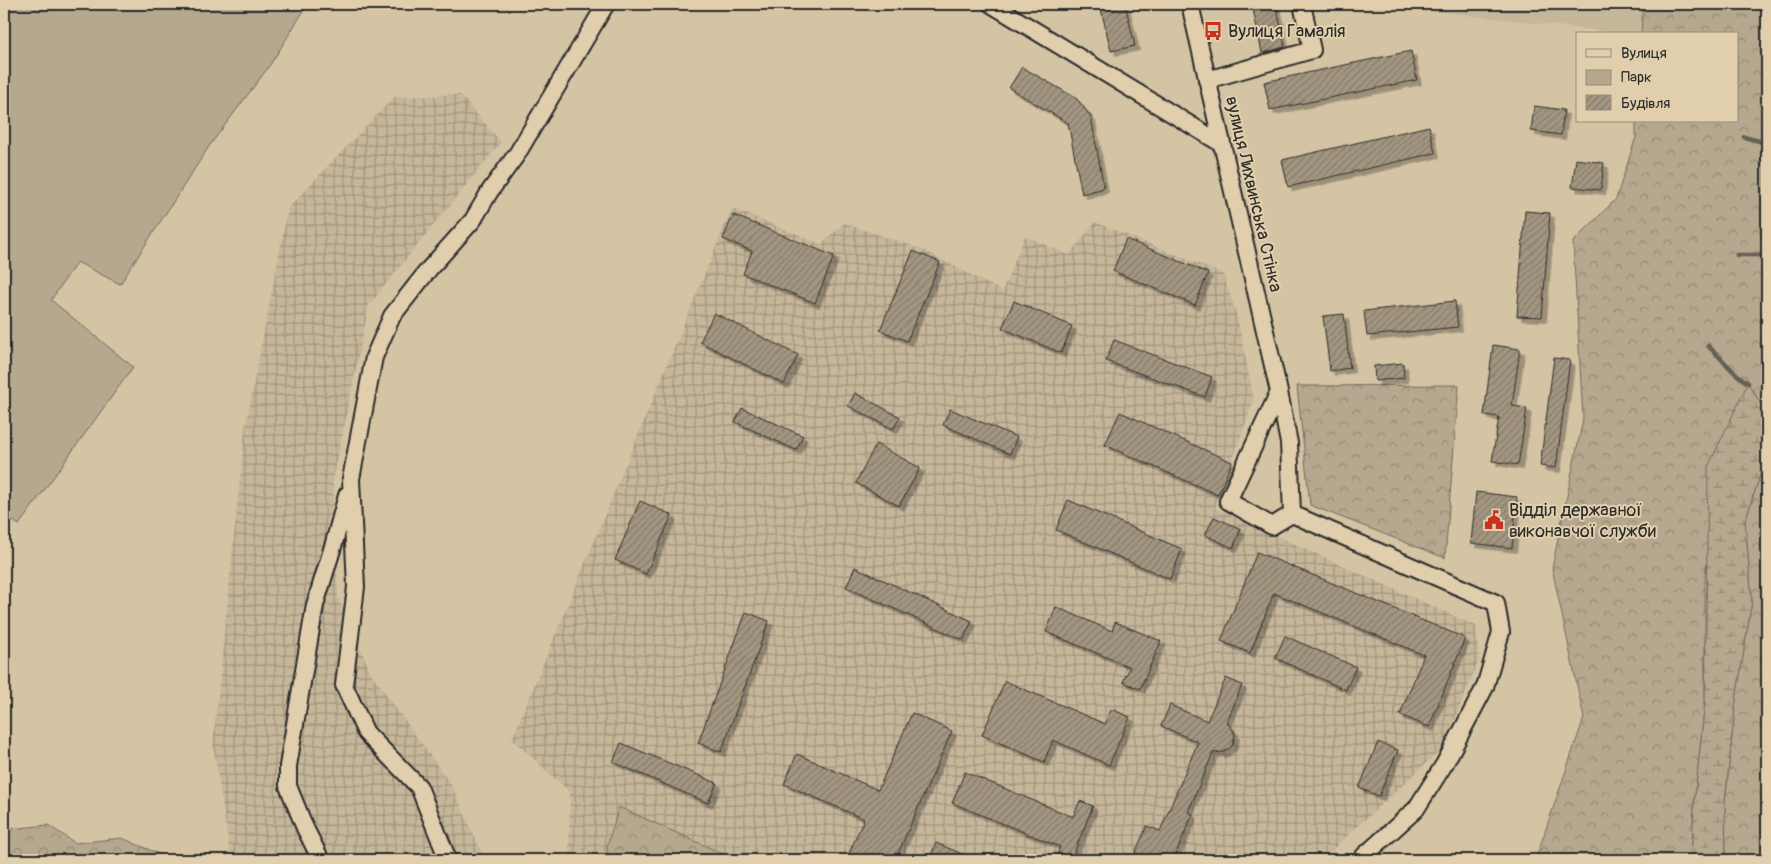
<svg xmlns="http://www.w3.org/2000/svg" width="1771" height="864" font-family="Pangolin,sans-serif">
<style>
.built{fill:#c6b69a}
.industrial{fill:url(#industrial-grid)}
.green{fill:#b5a88e;stroke:#706a5c}
.forest{fill:url(#forest-crowns);stroke:#706a5c}
.wetland{fill:url(#wetland-marsh);stroke:#706a5c}
.lines{fill:none;stroke-linecap:round;stroke-linejoin:round}
.stream{stroke:#666055;stroke-width:4.5}
.building{fill:url(#building-hatch);stroke:#2b2b2b;filter:url(#shadow)}
.minor-casing{stroke:#2b2b2b;stroke-width:20}
.minor{stroke:#e0ceac;stroke-width:16}
.labels{text-anchor:middle;stroke-width:4;stroke-linejoin:round;paint-order:stroke}
.poi-label{font-size:18px;fill:#2b2b2b;stroke:#e0ceac;text-anchor:start}
.street-label{font-size:18px;fill:#2b2b2b;stroke:#e0ceac}
</style>
<defs>
<pattern id="industrial-grid" width="8" height="8" patternUnits="userSpaceOnUse" patternTransform="scale(1.25)"><rect width="8" height="8" fill="#c6b69a"/><path d="M0 4h8M4 0v8" fill="none" stroke="#a1947e"/></pattern>
<pattern id="forest-crowns" width="20" height="18" patternUnits="userSpaceOnUse" patternTransform="scale(1.25)"><rect width="20" height="18" fill="#b5a88e"/><path d="M2 6a3 3 0 1 1 6 0M12 15a3 3 0 1 1 6 0" fill="none" stroke="#938974"/></pattern>
<pattern id="wetland-marsh" width="20" height="14" patternUnits="userSpaceOnUse" patternTransform="scale(1.25)"><rect width="20" height="14" fill="#b5a88e"/><path d="M1 5h8M5 5V1M11 12h8M15 12V8" fill="none" stroke="#938974"/></pattern>
<pattern id="building-hatch" width="6" height="6" patternUnits="userSpaceOnUse" patternTransform="scale(1.25)"><rect width="6" height="6" fill="#a39681"/><path d="M-1 1l2-2M0 6l6-6M5 7l2-2" fill="none" stroke="#857b6a"/></pattern>
<filter id="shadow"><feDropShadow dx="4.5" dy="4.5" stdDeviation="0" flood-color="#0004"/></filter>
</defs>
<rect width="100%" height="100%" fill="#d5c4a4"/>
<filter id="ink" filterUnits="userSpaceOnUse"><feTurbulence type="fractalNoise" baseFrequency=".02" numOctaves="2"/><feDisplacementMap in="SourceGraphic" scale="10" xChannelSelector="R" yChannelSelector="G"/><feConvolveMatrix kernelMatrix="1 2 1 2 8 2 1 2 1" color-interpolation-filters="sRGB"/></filter>
<g filter="url(#ink)">
<!-- built -->
<path class="built" d="M1397 4H1643L1641 34H1625L1417 9Z"/>
<!-- industrial -->
<path class="industrial" d="M460 95 501 142 369 305 333 481 338 598 371 673 452 786 485 860H231L213 744 245 429 288 208 394 97Z
M732 208 821 244 844 223 921 249 1002 291 1025 236 1069 255 1095 222 1223 274 1237 316 1254 400 1215 508 1476 626 1479 660 1443 748 1334 848 1333 860H569L570 792 512 739Z"/>
<!-- green -->
<path class="green" d="M4 4H308L270 65 210 145 120 284 77 262 51 300 133 367 19 525 4 515Z"/>
<!-- forest -->
<path class="forest" d="M1643 4H1767V414L1748 384 1705 573V701L1694 806 1691 860H1537V855L1584 718 1552 568 1583 419 1573 242 1616 199 1636 137V121H1737V34H1641Z
M1459 385 1445 558 1310 505 1297 386Z
M1767 454V860H1726L1725 802 1736 699 1752 601 1745 521Z
M619 807 737 860H608L607 846Z
M48 825 75 843 122 838 173 860H4V826L10 829Z"/>
<!-- wetland -->
<path class="wetland" d="M1748 383 1767 414V454L1745 521 1752 601 1736 699 1725 802 1726 860H1691L1694 806 1705 701 1708 467Z"/>
<g class="lines">
<!-- stream -->
<path class="stream" d="M1744 137 1767 143
M1737 255H1767
M1708 346C1722 358 1732 373 1748 383"/>
</g>
<!-- building -->
<path class="building" d="M1125 4 1135 46 1111 51 1101 9Z
M1252 4H1276L1285 47 1262 53Z
M1411 51 1417 80 1270 110 1264 82Z
M1022 67 1076 98 1091 117 1104 188 1082 194 1068 123 1009 88Z
M1534 106 1564 110 1561 135 1531 131Z
M1429 126 1435 153 1288 187 1282 160Z
M1576 159 1604 163 1601 190 1572 187Z
M1525 211 1550 213 1542 317 1517 316Z
M733 215 834 256 815 303 743 274 752 251 723 239Z
M1126 239 1208 273 1195 305 1113 271Z
M913 251 940 262 907 341 880 330Z
M1014 301 1072 326 1061 353 1002 328Z
M1455 301 1458 327 1367 336 1364 311Z
M714 313 798 355 784 384 700 342Z
M1344 314 1350 368 1330 371 1323 316Z
M1114 340 1212 377 1205 397 1106 361Z
M1493 345 1520 349 1512 406 1527 408 1518 465 1492 461 1499 417 1484 415Z
M1554 358 1570 360 1556 468 1540 466Z
M1403 363 1404 378 1375 381 1374 366Z
M855 393 900 417 893 429 848 406Z
M742 408 803 436 796 450 735 422Z
M950 409 1017 437 1010 454 943 425Z
M1120 412 1232 462 1218 495 1105 445Z
M876 444 920 468 899 506 856 483Z
M1476 492 1517 497 1512 548 1471 543Z
M1068 500 1182 549 1170 579 1056 530Z
M640 501 672 515 646 574 615 560Z
M1214 517 1241 529 1233 548 1205 535Z
M1257 552 1465 638 1429 727 1400 715 1424 655 1274 593 1250 653 1221 641Z
M855 567 972 621 963 640 846 587Z
M1056 607 1112 631 1115 622 1161 641 1140 689 1123 682 1130 667 1046 632Z
M746 612 769 621 721 752 698 743Z
M1285 636 1356 667 1346 690 1275 658Z
M1226 678 1242 685 1227 722 1233 730 1235 735 1232 746 1224 752 1213 753 1188 812 1193 814 1173 860H1151L1135 853 1147 826 1160 831 1198 742 1161 726 1170 705 1207 721Z
M1005 681 1105 724 1111 709 1130 717 1109 765 1053 740 1044 762 982 735Z
M912 713 952 731 895 860H846L864 819 784 784 797 754 878 790Z
M1378 742 1398 750 1379 796 1359 788Z
M621 743 717 783 708 803 613 762Z
M965 772 1073 817 1080 801 1093 806 1071 860H1055L1060 847 952 803Z
M936 843 977 860H929Z"/>
<g class="lines">
<!-- minor casing -->
<g class="minor-casing">
<path id="minor" d="M991 4 1222 144
M1190 4 1279 392 1228 501 1272 526 1292 514 1289 443 1279 392
M1207 80 1312 50 1302 4
M1292 514 1496 603 1501 632 1485 687 1445 763 1416 809 1364 856 1363 860
M321 860 305 828 288 786V766L315 605 334 543 347 495
M448 860 419 787 366 733 344 685 356 587 351 479 374 357 392 316 429 269 473 220 490 191 517 154 606 4"/>
</g>
<!-- minor -->
<use href="#minor" class="minor"/>
</g>
</g>
<!-- icons -->
<defs>
<g id="bus-bare" transform="scale(1.5)"><path d="M-5-6H5V4H4V6H2V4H-2V6H-4V4H-5ZM-3.5-4V0h7V-4ZM-3.5 1.2v1.5H-2V1.2ZM2 1.2v1.5H3.5V1.2Z" fill="#c8321e" stroke="#e0ceac" stroke-width="2.5" paint-order="stroke"/></g>
<g id="civic-bare" transform="scale(1.5)"><path d="M-.6-6.5H3V-4.5H.6V-3L4-1V1h2V6H-6V1h2V-1L-.6-3ZM-1.2 2.5V6h2.4V2.5Z" fill="#c8321e" stroke="#e0ceac" stroke-width="2.5" paint-order="stroke"/></g>
</defs>
<g fill-rule="evenodd">
<use href="#bus-bare" x="1213" y="31"/>
<use href="#civic-bare" x="1494" y="520"/>
</g>
<g class="labels">
<!-- poi labels -->
<g class="poi-label">
<text x="1228" y="37">Вулиця Гамалія</text>
<text x="1509" y="516">Відділ державної<tspan x="1509" dy="21">виконавчої служби</tspan></text>
</g>
<!-- street labels -->
<g class="street-label">
<text transform="translate(1254 194) rotate(77)" y="6">вулиця Лихвинська Стінка</text>
</g>
</g>
<!-- margin -->
<rect width="1771" height="864" fill="none" stroke="#e0ceac" stroke-width="20"/>
<rect x="10" y="10" width="1751" height="844" fill="none" stroke="#2b2b2b" stroke-width="2" filter="url(#ink)"/>
<!-- legend -->
<rect x="1576" y="32" width="162" height="90" fill="#e0ceac" stroke="#988d78"/>
<rect x="1586" y="49" width="25" height="8" fill="#e0ceac" stroke="#988d78"/>
<text x="1621" y="58" font-size="15" fill="#2b2b2b">Вулиця</text>
<rect x="1586" y="70" width="25" height="15" fill="#b5a88e" stroke="#988d78"/>
<text x="1621" y="82" font-size="15" fill="#2b2b2b">Парк</text>
<rect x="1586" y="95" width="25" height="15" fill="url(#building-hatch)" stroke="#988d78"/>
<text x="1621" y="108" font-size="15" fill="#2b2b2b">Будівля</text>
</svg>
